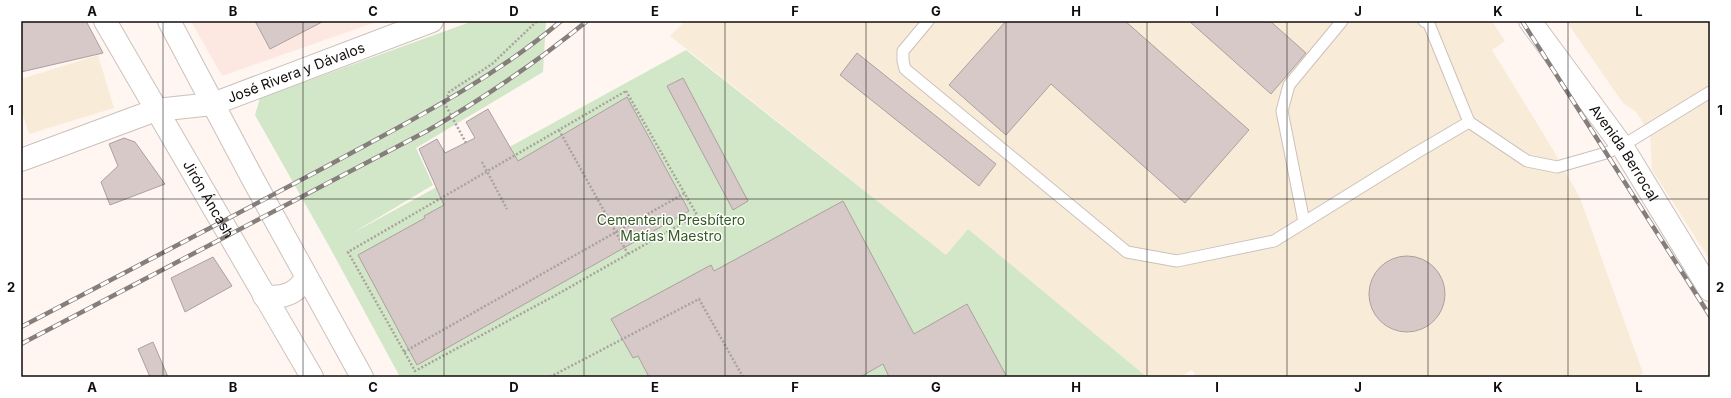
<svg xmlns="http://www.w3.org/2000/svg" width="1731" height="398" font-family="Inter,sans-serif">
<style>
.industrial{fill:#f8ecd8}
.built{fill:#fce8e0}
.green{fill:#d2e7c8}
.building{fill:#d6c9c8;stroke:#aca09f}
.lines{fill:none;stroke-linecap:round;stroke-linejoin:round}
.service-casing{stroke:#ccc1bc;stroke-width:13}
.minor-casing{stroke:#ccc1bc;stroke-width:24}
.secondary-casing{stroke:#ccc1bc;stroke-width:24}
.path{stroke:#aaa29e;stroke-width:2.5;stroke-dasharray:2 2;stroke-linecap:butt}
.service{stroke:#fff;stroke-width:11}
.minor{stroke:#fff;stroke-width:22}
.secondary{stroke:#fff;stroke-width:22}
.rail-casing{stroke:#857e7b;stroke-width:4.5}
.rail{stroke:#fff;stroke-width:3;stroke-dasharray:9;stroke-linecap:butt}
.grid{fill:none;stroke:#110d0b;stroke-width:1;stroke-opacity:0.55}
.labels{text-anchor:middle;stroke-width:3;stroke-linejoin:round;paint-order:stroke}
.street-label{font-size:14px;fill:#110d0b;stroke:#fff}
.park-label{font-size:14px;fill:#365b24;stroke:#fff}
.neatline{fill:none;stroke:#110d0b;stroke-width:1.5}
.grid-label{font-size:13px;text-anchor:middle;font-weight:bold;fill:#110d0b}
</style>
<rect width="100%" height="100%" fill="#fff5f1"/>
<!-- industrial -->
<path class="industrial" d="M685 21H1492L1505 41 1492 50 1552 148 1580 198 1643 373 1639 377H1196L1192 370 1180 377H1147L968 229 946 255 670 36Z
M1566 21H1710V260L1652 170 1650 133 1636 112 1623 103Z
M98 55 114 108 29 134 21 109V79Z"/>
<!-- built -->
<path class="built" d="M191 21H379L222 76Z"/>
<!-- green -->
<path class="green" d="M473 21H546L543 72 416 148 433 185 351 234 686 50 946 255 968 229 1147 377H400L329 246 255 115 260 98Z"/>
<!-- building -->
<path class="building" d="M21 21H86L103 53 21 72Z
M255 21H324L270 49Z
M1006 21H1125L1249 130 1185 203 1051 84 1006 135 949 85Z
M1189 21H1270L1306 53 1271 94Z
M857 53 996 164 979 186 840 75Z
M683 78 748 201 733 210 667 86Z
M627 97 689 211 417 365 358 255 425 218 424 216 444 205 419 149 437 139 445 153 475 138 466 122 488 109 518 161Z
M124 138 135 142 165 184 110 205 101 182 118 166 109 144Z
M843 201 914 334 967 304 1007 377H889L883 364 860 377H649L638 356 633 358 611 319 711 265 714 271Z
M1369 294a38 38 0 1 1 76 0a38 38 0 1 1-76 0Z
M213 257 232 286 185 312 171 278Z
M153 342 168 377H150L138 349Z"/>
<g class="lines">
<!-- service casing -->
<g class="service-casing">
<path id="service" d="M928 21 903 51V61L905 69 1127 252 1177 261 1274 241 1416 153 1469 122
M1424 21 1429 24 1469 122 1527 161 1557 167 1606 153 1622 146 1710 92
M1304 222 1282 111 1289 85 1342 21"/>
</g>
<!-- minor casing -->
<g class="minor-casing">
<g id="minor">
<path id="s1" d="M1530 21 1622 146 1710 290"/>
<path id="s2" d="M21 160 156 110 213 104 432 21"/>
</g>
</g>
<!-- secondary casing -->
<g class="secondary-casing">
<g id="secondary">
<path id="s3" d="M105 21 312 377"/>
<path d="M169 21 255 183 362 377"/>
<path d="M264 296C283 299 296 294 306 278"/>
</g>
</g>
<!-- path -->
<path class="path" d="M626 91 697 215 556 295 415 371 348 252Z
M559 130 628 254
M466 143 445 104 449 92 492 64 537 21
M482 162 507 209
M404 352 685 193
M550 377 699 299 743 377"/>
<!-- service -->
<use href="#service" class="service"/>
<!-- minor -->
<use href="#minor" class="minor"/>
<!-- secondary -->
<use href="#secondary" class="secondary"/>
<!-- rail casing -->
<g class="rail-casing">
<path id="rail" d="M1522 21 1710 316
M21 327C124 273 228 219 331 164 410 121 492 80 561 21
M21 344 427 131C484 98 537 62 587 21"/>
</g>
<!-- rail -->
<use href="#rail" class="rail"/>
</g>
<!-- grid -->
<path class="grid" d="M163 21V377M303 21V377M444 21V377M584 21V377M725 21V377M866 21V377M1006 21V377M1147 21V377M1287 21V377M1428 21V377M1568 21V377M21 199H1710"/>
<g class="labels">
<!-- street labels -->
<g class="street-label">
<text dy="5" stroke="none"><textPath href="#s2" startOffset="290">José Rivera y Dávalos</textPath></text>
<text dy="5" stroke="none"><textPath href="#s1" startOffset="162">Avenida Berrocal</textPath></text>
<text dy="5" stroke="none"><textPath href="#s3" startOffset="206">Jirón Áncash</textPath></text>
</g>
<!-- park labels -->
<g class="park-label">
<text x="671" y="225">Cementerio Presbítero<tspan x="671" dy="16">Matías Maestro</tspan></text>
</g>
</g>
<!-- border -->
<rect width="1731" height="398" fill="none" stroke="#ffffff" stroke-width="44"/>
<rect x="22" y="22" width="1687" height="354" class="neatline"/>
<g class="grid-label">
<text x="92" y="16">A</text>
<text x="233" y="16">B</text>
<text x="373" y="16">C</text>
<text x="514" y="16">D</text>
<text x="655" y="16">E</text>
<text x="795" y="16">F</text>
<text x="936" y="16">G</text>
<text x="1076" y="16">H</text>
<text x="1217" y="16">I</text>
<text x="1358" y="16">J</text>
<text x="1498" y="16">K</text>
<text x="1639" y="16">L</text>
<text x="11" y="115">1</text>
<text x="1720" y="115">1</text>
<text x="11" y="292">2</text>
<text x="1720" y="292">2</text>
<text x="92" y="392">A</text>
<text x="233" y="392">B</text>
<text x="373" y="392">C</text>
<text x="514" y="392">D</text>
<text x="655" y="392">E</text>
<text x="795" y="392">F</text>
<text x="936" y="392">G</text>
<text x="1076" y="392">H</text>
<text x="1217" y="392">I</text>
<text x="1358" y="392">J</text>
<text x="1498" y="392">K</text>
<text x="1639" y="392">L</text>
</g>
</svg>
